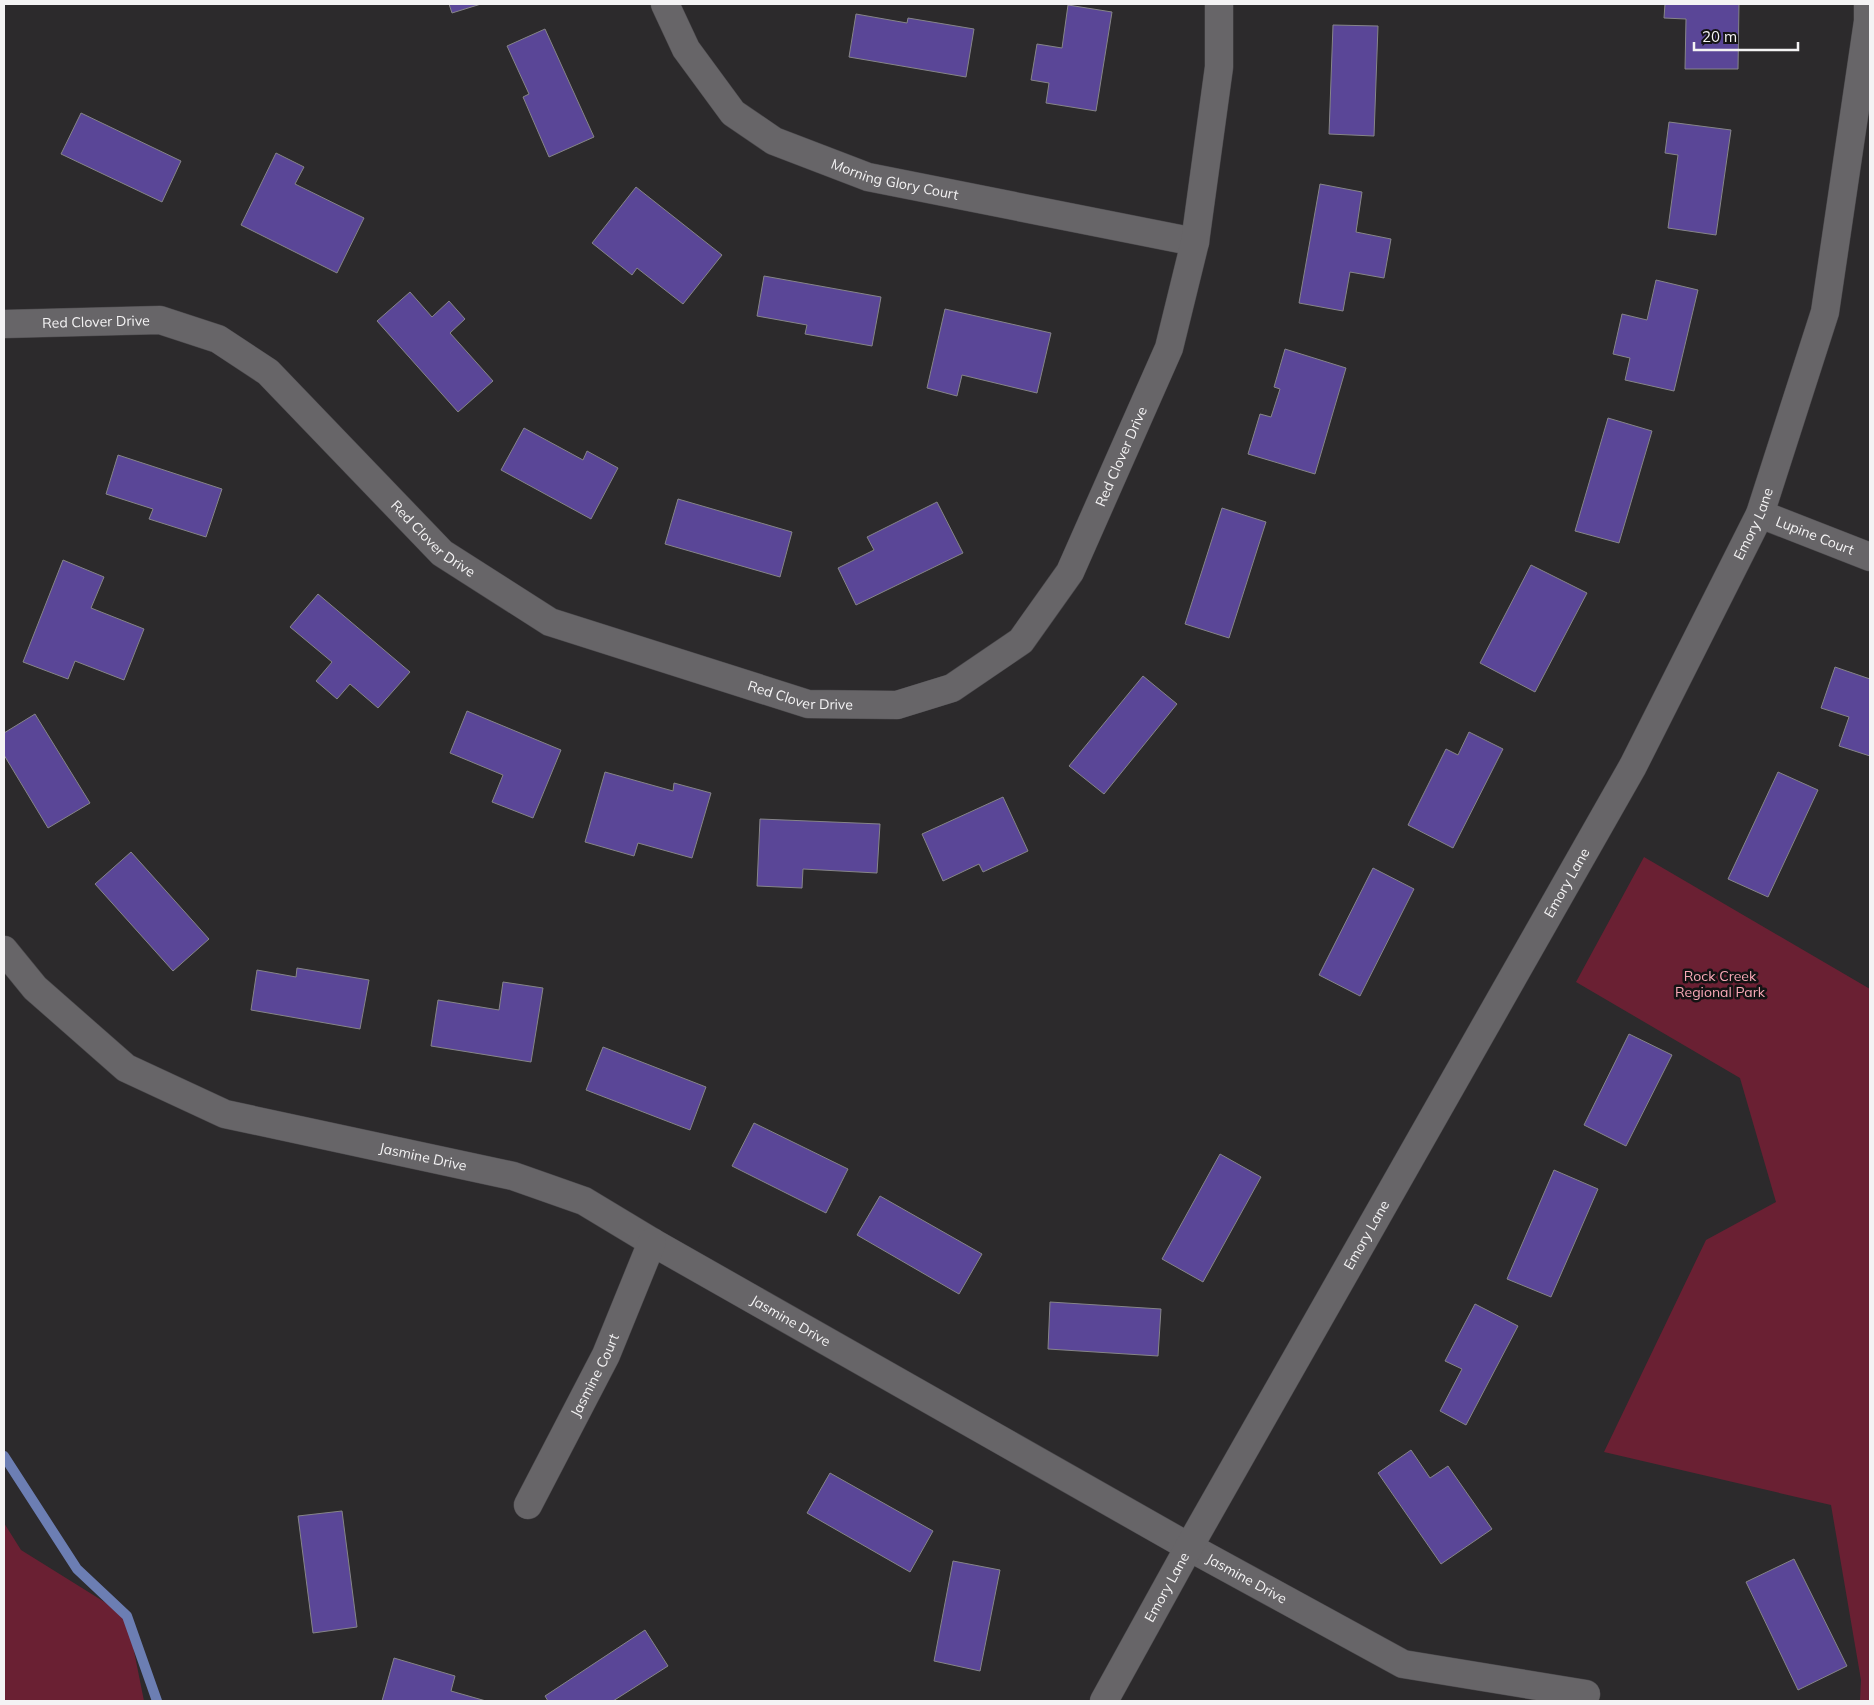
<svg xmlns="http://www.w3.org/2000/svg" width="1874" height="1705" font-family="Mulish,sans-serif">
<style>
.green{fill:#6a2033}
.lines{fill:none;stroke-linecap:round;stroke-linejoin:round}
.stream{stroke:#6c7eb3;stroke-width:10}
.building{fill:#5a4697;stroke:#868588}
.street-casing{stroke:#4a484b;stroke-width:29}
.street{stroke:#676568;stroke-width:28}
.labels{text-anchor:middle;stroke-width:5;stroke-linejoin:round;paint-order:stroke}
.street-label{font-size:14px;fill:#f4f3f4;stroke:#141314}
.park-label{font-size:14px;fill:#f8a9b7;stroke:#141314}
</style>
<rect width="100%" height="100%" fill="#2c2a2c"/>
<!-- green -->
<path class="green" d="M1644 857 1870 989V1701H1860L1861 1680 1831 1505 1604 1452 1706 1240 1776 1202 1740 1078 1576 982Z
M4 1523 21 1550 127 1616 144 1701H4Z"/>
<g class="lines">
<!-- stream -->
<path class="stream" d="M4 1456 77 1569 127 1616 157 1701"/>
</g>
<!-- building -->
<path class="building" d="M449 4H481L452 13Z
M1665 4H1739L1738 69H1685L1686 19 1664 18Z
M1068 5 1112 12 1096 111 1046 103 1049 83 1031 80 1037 44 1062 48Z
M856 14 907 23 908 18 974 29 966 77 849 57Z
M1333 25 1378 26 1374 136 1329 134Z
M545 29 594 137 549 157 523 97 529 94 507 46Z
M81 113 181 161 162 202 61 154Z
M1669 122 1731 130 1716 235 1668 228 1678 155 1665 153Z
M276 153 304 167 295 184 364 218 337 273 241 225Z
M1320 184 1362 192 1356 232 1391 239 1384 278 1350 272 1343 311 1299 303Z
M636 187 722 255 683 304 637 268 632 275 592 243Z
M764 276 881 297 872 346 805 334 807 325 757 316Z
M1656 280 1698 290 1674 391 1625 380 1630 358 1613 354 1622 314 1647 320Z
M410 292 432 317 449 301 465 319 450 333 493 381 458 412 377 321Z
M945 309 1051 333 1037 393 962 375 957 396 927 388Z
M1285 349 1346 368 1315 474 1248 454 1260 414 1271 417 1280 389 1274 387Z
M1608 418 1652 431 1619 543 1575 531Z
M524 428 583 460 587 451 618 468 591 519 501 470Z
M118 455 222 489 206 537 149 519 153 509 106 494Z
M678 499 792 532 780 577 665 544Z
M937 502 963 553 856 605 838 568 874 550 867 537Z
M1222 508 1266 522 1229 638 1185 624Z
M63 560 104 577 91 608 144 629 124 680 75 661 68 679 23 662Z
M1531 565 1587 593 1535 692 1480 663Z
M318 594 410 672 378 708 350 684 337 699 316 681 332 662 290 627Z
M1835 667 1870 679V756L1839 746 1849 717 1821 708Z
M1143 676 1177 704 1104 794 1069 766Z
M467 711 561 750 533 818 492 802 503 775 450 753Z
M35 714 90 803 48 828 4 755V733Z
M1469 732 1503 749 1453 848 1408 825 1446 749 1458 755Z
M605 772 673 791 674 783 711 793 692 858 638 843 634 856 585 842Z
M1778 772 1818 790 1768 897 1728 879Z
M1003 797 1028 851 983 872 979 864 943 881 922 834Z
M760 819 880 824 877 873 803 869 802 888 757 886Z
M131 852 209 939 173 971 95 884Z
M1373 868 1414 889 1360 996 1319 975Z
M297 968 369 980 360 1029 251 1010 257 970 296 977Z
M503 982 543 988 531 1062 431 1046 438 1000 499 1010Z
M1629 1034 1672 1055 1626 1146 1584 1125Z
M603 1047 706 1087 690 1130 586 1090Z
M754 1123 848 1169 826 1213 732 1166Z
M1220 1154 1261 1177 1203 1282 1162 1259Z
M1554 1170 1598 1189 1551 1297 1507 1279Z
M880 1196 982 1254 959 1294 857 1235Z
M1050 1302 1161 1309 1158 1356 1048 1349Z
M1475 1304 1518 1326 1466 1425 1440 1411 1462 1369 1445 1361Z
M1411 1450 1430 1478 1448 1466 1492 1529 1441 1564 1378 1473Z
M830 1473 933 1531 910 1572 807 1513Z
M342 1511 357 1627 313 1633 298 1516Z
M1794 1559 1847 1666 1798 1690 1746 1582Z
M953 1561 1000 1570 980 1671 934 1661Z
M645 1630 668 1666 613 1701H548L545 1696Z
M394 1658 455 1676 451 1691 486 1701H382Z"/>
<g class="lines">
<!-- street casing -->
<g class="street-casing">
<g id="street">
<path id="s1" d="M665 4 686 49 733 113 774 141 868 177 1195 242"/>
<path id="s2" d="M4 324 160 320 218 339 268 372 442 553 550 622 808 704 897 705 952 688 1021 641 1070 572 1169 348 1195 242 1219 67V4"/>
<path id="s3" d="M1760 514 1870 557"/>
<path id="s4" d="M4 950 35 988 126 1068 225 1114 513 1176 584 1201 652 1242 1189 1547 1403 1664 1586 1694"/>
<path id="s5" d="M528 1505 606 1355 652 1242"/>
<path id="s6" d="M1104 1701 1189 1547 1633 766 1760 514 1825 312 1868 21V4"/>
</g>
</g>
<!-- street -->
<use href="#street" class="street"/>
</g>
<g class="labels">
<!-- street labels -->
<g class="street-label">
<text dy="5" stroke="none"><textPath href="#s1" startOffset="306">Morning Glory Court</textPath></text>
<text dy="5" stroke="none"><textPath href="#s2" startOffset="92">Red Clover Drive</textPath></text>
<text dy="5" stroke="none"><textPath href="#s2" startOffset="1368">Red Clover Drive</textPath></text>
<text dy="5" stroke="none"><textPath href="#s6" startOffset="1345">Emory Lane</textPath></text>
<text dy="5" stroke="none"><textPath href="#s3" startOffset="59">Lupine Court</textPath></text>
<text dy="5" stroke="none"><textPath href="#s2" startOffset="512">Red Clover Drive</textPath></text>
<text dy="5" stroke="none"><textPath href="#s2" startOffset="918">Red Clover Drive</textPath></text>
<text dy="5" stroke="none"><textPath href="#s6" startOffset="940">Emory Lane</textPath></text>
<text dy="5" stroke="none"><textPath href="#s4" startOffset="482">Jasmine Drive</textPath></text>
<text dy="5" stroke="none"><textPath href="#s6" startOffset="535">Emory Lane</textPath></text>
<text dy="5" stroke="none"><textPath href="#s4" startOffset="888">Jasmine Drive</textPath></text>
<text dy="5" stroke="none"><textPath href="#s5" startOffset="146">Jasmine Court</textPath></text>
<text dy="5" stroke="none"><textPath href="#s4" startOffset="1412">Jasmine Drive</textPath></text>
<text dy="5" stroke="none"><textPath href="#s6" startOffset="130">Emory Lane</textPath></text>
</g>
<!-- park labels -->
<g class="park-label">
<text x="1720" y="981">Rock Creek<tspan x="1720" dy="16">Regional Park</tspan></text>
</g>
</g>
<!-- border -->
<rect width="1874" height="1705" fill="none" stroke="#f4f3f4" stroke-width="10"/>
<!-- scale -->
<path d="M1694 42v8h104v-8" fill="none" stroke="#f4f3f4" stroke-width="2.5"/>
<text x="1702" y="42" font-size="15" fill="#f4f3f4" stroke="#141314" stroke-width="4" paint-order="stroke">20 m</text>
</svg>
